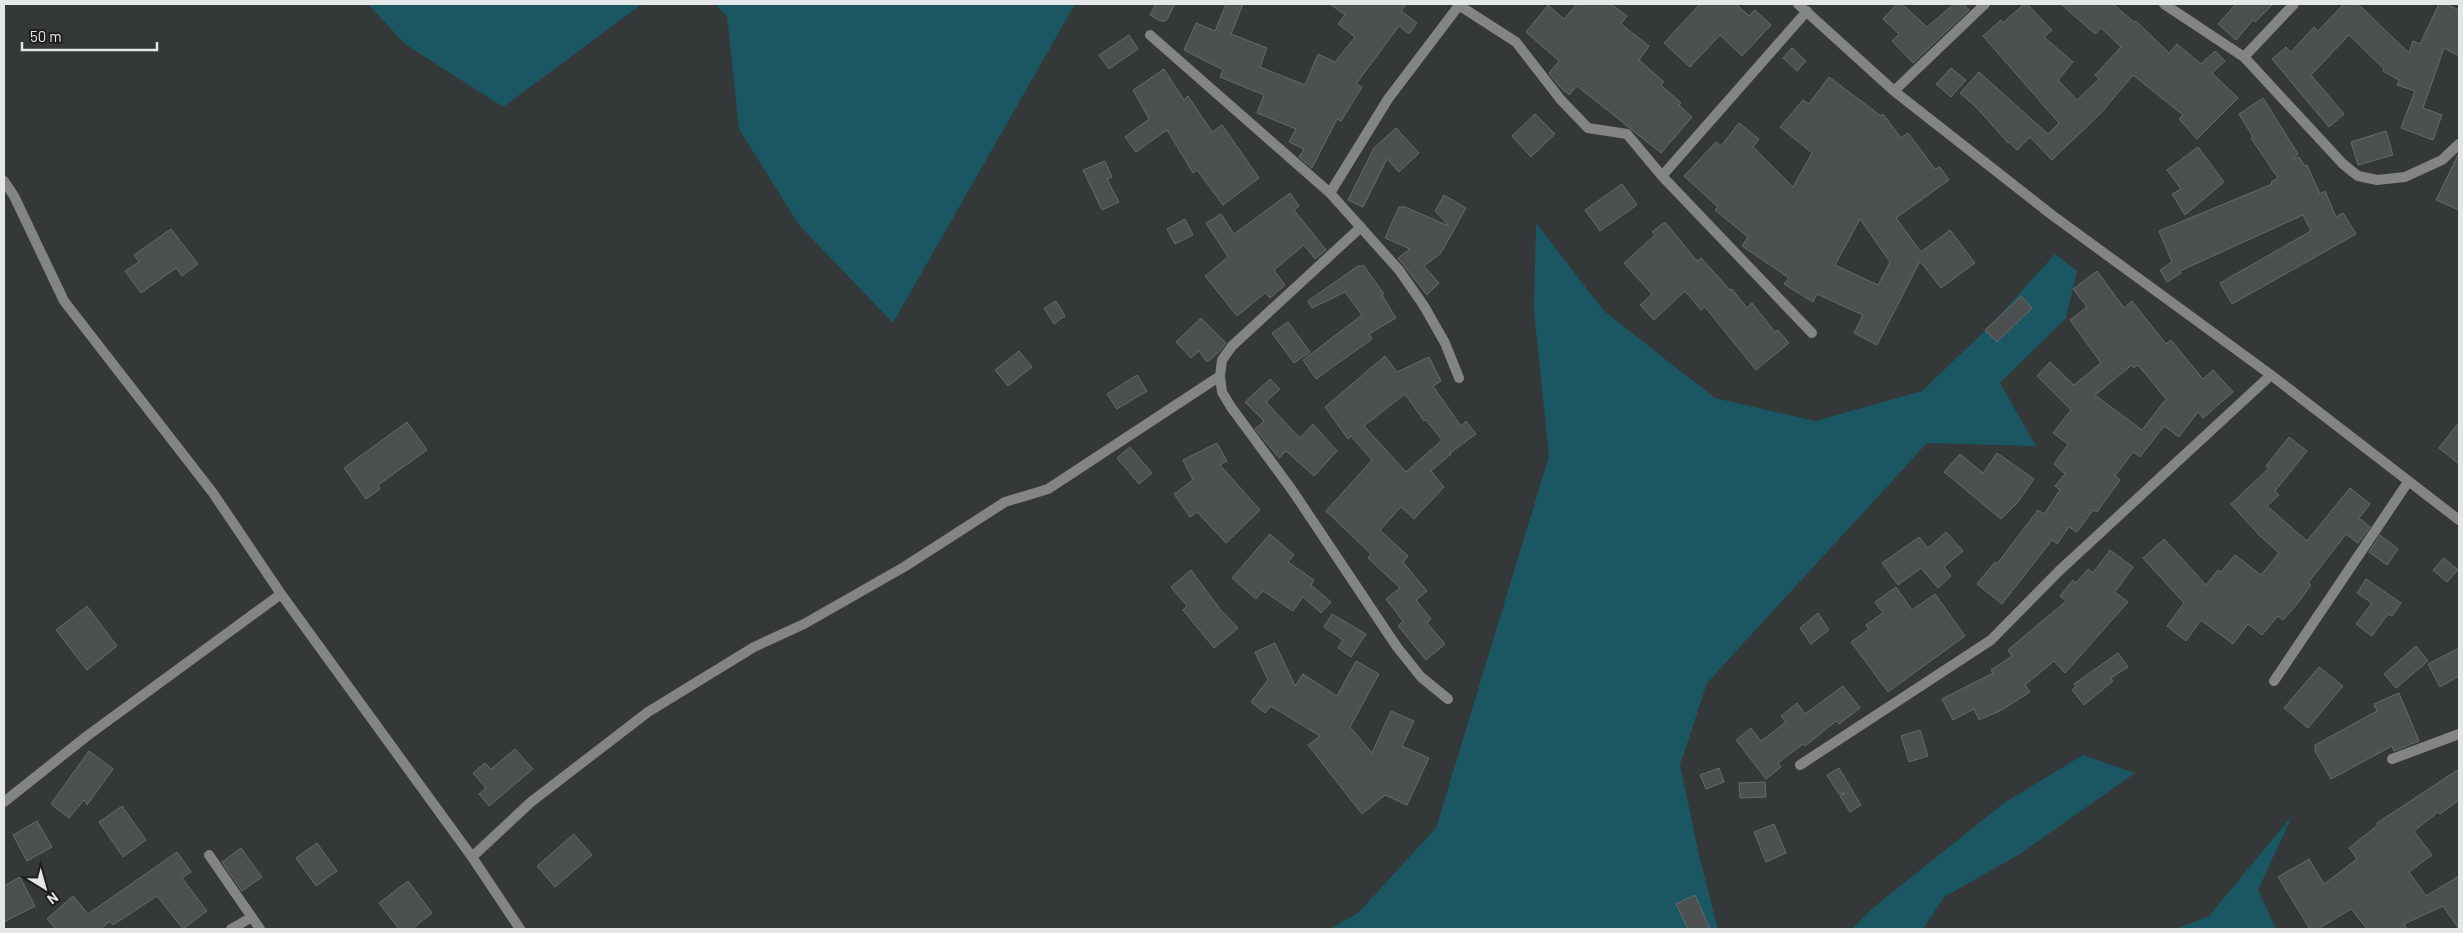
<svg xmlns="http://www.w3.org/2000/svg" width="2463" height="933" font-family="Barlow,sans-serif">
<style>
.green{fill:#1a5762}
.building{fill:#4c5051;stroke:#656a6b;fill-rule:evenodd}
.lines{fill:none;stroke-linecap:round;stroke-linejoin:round}
.minor{stroke:#828485;stroke-width:10}
</style>
<rect width="100%" height="100%" fill="#343838"/>
<!-- green -->
<path class="green" d="M368 4H642L503 107 405 44Z
M715 4H1075L893 323 799 225 739 129 727 16Z
M1536 223 1604 311 1715 398 1815 421 1922 391 1990 326 2055 254 2077 271 2066 318 2000 383 2036 446 1927 443 1707 683 1680 765 1699 855 1718 929H1330L1358 913 1436 828 1549 456 1534 311Z
M2083 755 2135 773 2020 854 1944 897 1923 929H1852L1875 906 2004 803Z
M2292 816 2258 890 2276 929H2176L2209 916Z"/>
<!-- building -->
<path class="building" d="M1156 4H1175L1166 21H1160L1150 15Z
M1226 4H1243L1231 34 1267 48 1260 67 1305 85 1318 54 1335 62 1355 37 1338 24 1345 15 1330 4H1406L1401 11 1417 23 1409 34 1399 26 1356 84 1362 87 1341 121 1337 119 1312 168 1299 157 1304 149 1289 142 1296 129 1257 113 1264 95 1220 77 1223 70 1184 50 1196 23 1215 31Z
M1577 4H1611L1627 16 1621 24 1649 46 1639 60 1664 82 1661 85 1681 103 1679 105 1692 117 1661 153 1577 86 1569 95 1559 86 1549 73 1559 61 1526 32 1548 5 1564 19Z
M1700 4H1736L1749 16 1755 10 1771 25 1742 56 1720 35 1690 67 1664 43Z
M1897 4H1902L1927 27 1954 4H1964L1969 10 1913 63 1892 41 1899 34 1883 19Z
M2024 4H2027L2052 30 2044 37 2073 62 2058 80 2077 100 2099 79 2095 75 2121 47 2101 28 2095 34 2061 4H2113L2134 22 2136 21 2169 53 2177 44 2201 64 2215 51 2225 61 2212 73 2238 98 2197 139 2179 119 2183 115 2133 75 2101 113 2052 160 2030 137 2017 150 2009 142 2008 143 1977 108 1960 93 1979 72 2048 134 2059 123 1983 36 2001 20 2003 23Z
M2236 4H2273L2255 22 2253 20 2236 40 2218 24Z
M2344 4H2358L2409 53 2413 41 2420 44 2439 4H2446L2459 10V56L2444 48 2423 108 2442 115 2433 140 2401 128 2415 91 2397 85 2399 80 2383 71 2384 69 2349 35 2311 75 2344 114 2329 127 2272 59 2286 47 2291 52 2314 27 2318 31Z
M1129 35 1138 49 1109 69 1099 55Z
M1792 48 1806 61 1797 71 1783 58Z
M1951 68 1966 80 1951 97 1936 84Z
M1164 69 1184 100 1188 96 1212 132 1222 125 1259 178 1223 205 1197 170 1193 173 1167 130 1136 152 1125 137 1149 119 1133 90Z
M1829 77 1881 116 1883 114 1901 138 1908 133 1935 169 1940 167 1949 180 1896 218 1921 252 1950 230 1975 263 1941 288 1920 261 1877 345 1854 333 1863 315 1817 294 1813 302 1784 284 1789 278 1742 246 1748 237 1715 210 1718 207 1684 176 1716 142 1721 146 1739 123 1759 139 1753 147 1793 187 1812 153 1780 127 1803 100 1809 104ZM1860 219 1890 262 1878 285 1835 265Z
M2263 98 2298 154 2292 159 2299 157 2305 166 2307 165 2320 194 2325 191 2336 217 2343 213 2356 234 2232 304 2220 283 2311 231 2303 215 2180 271 2181 273 2167 282 2160 270 2172 262 2159 231 2272 184 2271 182 2278 178 2251 138 2253 137 2239 114Z
M1535 114 1555 134 1531 157 1512 136Z
M1396 128 1419 153 1399 172 1387 159 1363 207 1348 200 1374 148Z
M2386 131 2393 155 2358 165 2351 142Z
M2198 147 2224 182 2185 215 2172 194 2181 189 2167 170Z
M2459 153V210L2436 200Z
M1105 161 1112 177 1107 179 1119 202 1102 210 1083 170Z
M1622 184 1637 205 1600 231 1585 210Z
M1290 193 1299 206 1294 210 1326 250 1315 259 1304 245 1274 270 1285 285 1270 298 1265 293 1237 316 1205 276 1228 257 1206 223 1221 214 1234 234Z
M1444 195 1466 208 1441 253 1424 266 1439 283 1427 295 1398 258 1410 249 1385 238 1399 207H1405L1449 226 1435 211Z
M1185 219 1193 235 1175 244 1167 229Z
M1665 222 1697 261 1701 258 1730 290 1732 289 1747 308 1752 303 1775 332 1778 330 1789 343 1756 370 1705 307 1701 310 1685 291 1654 320 1640 305 1652 294 1624 263 1655 235 1652 232Z
M171 229 198 264 182 276 176 268 141 293 125 271 139 262 134 255Z
M1358 266H1364L1384 294 1382 295 1396 318 1369 334 1372 339 1316 379 1303 360 1362 315 1345 292 1312 308 1308 301Z
M2097 271 2124 308 2132 301 2166 344 2171 340 2203 379 2213 370 2233 392 2203 418 2198 412 2179 437 2164 426 2140 457 2133 452 2115 476 2120 480 2097 512 2093 510 2077 532 2069 527 2057 544 2052 540 2002 604 1977 584 1995 562 1997 564 2038 510 2044 514 2060 490 2055 486 2065 474 2054 464 2068 444 2053 433 2071 410 2037 376 2050 362 2074 385 2101 363 2070 320 2087 307 2073 289ZM2132 365 2134 368 2138 365 2166 399 2142 430 2095 395Z
M2021 296 2032 308 1997 342 1985 330Z
M1056 301 1065 316 1054 324 1044 308Z
M1201 318 1226 343 1219 352 1207 362 1199 351 1191 358 1176 342Z
M1288 322 1310 352 1294 363 1272 333Z
M1019 351 1032 367 1008 386 995 370Z
M1385 356 1397 372 1429 357 1441 381 1433 386 1461 426 1466 421 1476 434 1450 453 1451 454 1431 471 1444 487 1414 519 1401 507 1380 530 1408 556 1403 562 1427 591 1416 600 1431 619 1427 623 1445 644 1426 660 1398 626 1403 621 1386 599 1400 588 1368 558 1371 554 1326 511 1372 460 1351 436 1348 439 1325 407ZM1405 394 1424 421 1426 420 1442 440 1406 472 1364 426Z
M1137 375 1147 391 1117 409 1107 394Z
M1270 379 1280 389 1266 402 1300 438 1313 424 1337 451 1314 476 1286 451 1279 458 1255 429 1264 421 1245 402Z
M407 422 427 450 378 485 380 489 366 499 344 468Z
M2459 422V464L2439 448Z
M2289 437 2307 451 2275 491 2279 495 2267 506 2307 541 2350 488 2370 504 2359 518 2370 527 2358 543 2346 534 2308 583 2311 585 2297 604 2283 620 2278 616 2262 635 2248 624 2233 644 2201 620 2186 641 2167 626 2184 603 2143 558 2164 539 2206 585 2218 570 2221 572 2235 555 2261 575 2279 553 2259 535 2231 504 2269 468 2266 466Z
M1217 443 1227 461 1220 465 1260 510 1226 543 1197 512 1190 517 1174 494 1193 480 1183 460Z
M1130 447 1152 473 1139 484 1117 458Z
M1997 453 2034 479 2018 502 2001 519 1944 472 1960 454 1983 473Z
M1946 532 1963 551 1944 567 1951 576 1938 588 1921 568 1898 585 1882 563 1919 537 1928 548Z
M1270 534 1294 555 1288 562 1314 580 1311 585 1331 602 1321 613 1303 597 1293 611 1263 591 1256 599 1232 578Z
M2380 535 2398 549 2387 565 2369 552Z
M2110 550 2133 567 2115 592 2128 602 2065 673 2054 661 2025 685 2030 692 2002 710 1979 720 1974 709 1953 720 1942 699 1993 673 1991 670 2012 656 2008 650 2066 601 2060 596 2073 580 2076 583 2088 569 2093 573Z
M2444 558 2458 570 2447 582 2433 570Z
M1191 570 1220 609 1238 628 1214 648 1183 610 1187 606 1171 587Z
M2366 579 2401 603 2392 616 2388 614 2372 636 2356 624 2372 603 2357 593Z
M1896 587 1912 610 1935 594 1965 636 1888 692 1851 642 1869 629 1866 625 1883 613 1875 602Z
M87 606 117 646 87 670 56 630Z
M1818 613 1829 630 1811 644 1800 628Z
M1332 614 1366 634 1351 657 1338 648 1343 640 1324 627Z
M1275 643 1295 686 1303 674 1337 696 1356 661 1379 674 1350 727 1372 753 1391 711 1414 721 1402 746 1429 758 1407 805 1385 795 1362 814 1308 745 1320 736 1271 706 1265 713 1251 702 1268 680 1255 652Z
M2416 646 2428 661 2396 688 2384 674Z
M2459 648V676L2440 687 2428 664Z
M2118 653 2128 667 2111 678 2113 681 2084 705 2072 690 2076 686 2074 684Z
M2319 667 2343 686 2308 728 2284 708Z
M1843 686 1860 708 1839 724 1836 721 1805 746 1803 744 1778 763 1781 767 1766 779 1736 740 1751 728 1761 741 1786 722 1781 716 1797 703 1805 714Z
M2399 693 2419 741 2394 751 2392 746 2331 779 2315 751V745L2377 711 2374 704Z
M1920 730 1928 756 1909 762 1901 736Z
M515 749 533 769 489 806 479 794 486 788 473 773 485 763 491 769Z
M89 751 113 769 87 805 84 800 69 818 51 804Z
M1719 768 1724 782 1706 789 1700 775Z
M1839 768 1861 805 1850 812 1840 796 1845 793 1839 794 1827 775Z
M2459 769V800L2440 814 2438 812 2414 831 2432 855 2409 872 2426 896 2459 876V929L2443 906 2404 924 2407 929H2367L2351 909 2318 929H2310L2278 877 2309 859 2324 884 2357 859 2349 848 2378 825 2377 823Z
M1765 782 1766 797 1740 798 1739 783Z
M122 806 146 840 123 857 99 822Z
M37 821 52 847 27 861 13 835Z
M1774 824 1786 853 1766 862 1754 832Z
M574 834 592 855 555 887 537 866Z
M317 843 337 871 316 886 296 858Z
M241 848 262 877 242 891 222 862Z
M177 852 191 872 182 878 207 911 183 929 157 896 113 925 110 921 101 929H56L47 919 73 896 88 914Z
M20 877 35 906 4 922V886Z
M408 881 432 913 412 929H399L379 903Z
M1695 895 1710 929H1688L1676 904Z"/>
<g class="lines">
<!-- minor -->
<path class="minor" d="M1457 4 1516 42 1561 100 1588 128 1627 134 1662 176 1812 333
M1798 4 1894 91 2052 215 2271 375 2459 520
M2164 4 2244 57 2343 164 2358 176 2377 180 2405 177 2442 160 2459 144
M1150 35 1330 193 1399 270 1424 306 1445 343 1459 378
M2244 57 2294 4
M1894 91 1985 4
M1662 176 1807 11
M4 181 14 196 64 301 213 493 281 594 472 857 520 929
M1330 193 1388 99 1460 4
M1361 227 1232 346 1222 360 1220 376 1222 392 1231 407 1292 490 1397 647 1421 677 1448 699
M2274 681 2408 482
M2392 759 2459 734
M1800 765 1991 640 2059 571 2271 375
M4 802 87 736 281 594
M209 855 260 929
M472 857 531 802 648 712 754 647 804 624 904 567 1005 502 1048 489 1220 376
M231 929 252 917"/>
</g>
<!-- border -->
<rect width="2463" height="933" fill="none" stroke="#e4e7e7" stroke-width="10"/>
<!-- north arrow -->
<g transform="translate(45 888) rotate(143)" stroke="#1d1f1f" stroke-width="4" paint-order="stroke">
<path d="M0-4L9 19L0 12L-9 19Z" fill="#e4e7e7"/>
<text y="-8" font-size="14" font-weight="bold" text-anchor="middle" fill="#e4e7e7">N</text>
</g>
<!-- scale -->
<path d="M22 42v8h135v-8" fill="none" stroke="#e4e7e7" stroke-width="2.5"/>
<text x="30" y="42" font-size="15" fill="#e4e7e7" stroke="#1d1f1f" stroke-width="4" paint-order="stroke">50 m</text>
</svg>
